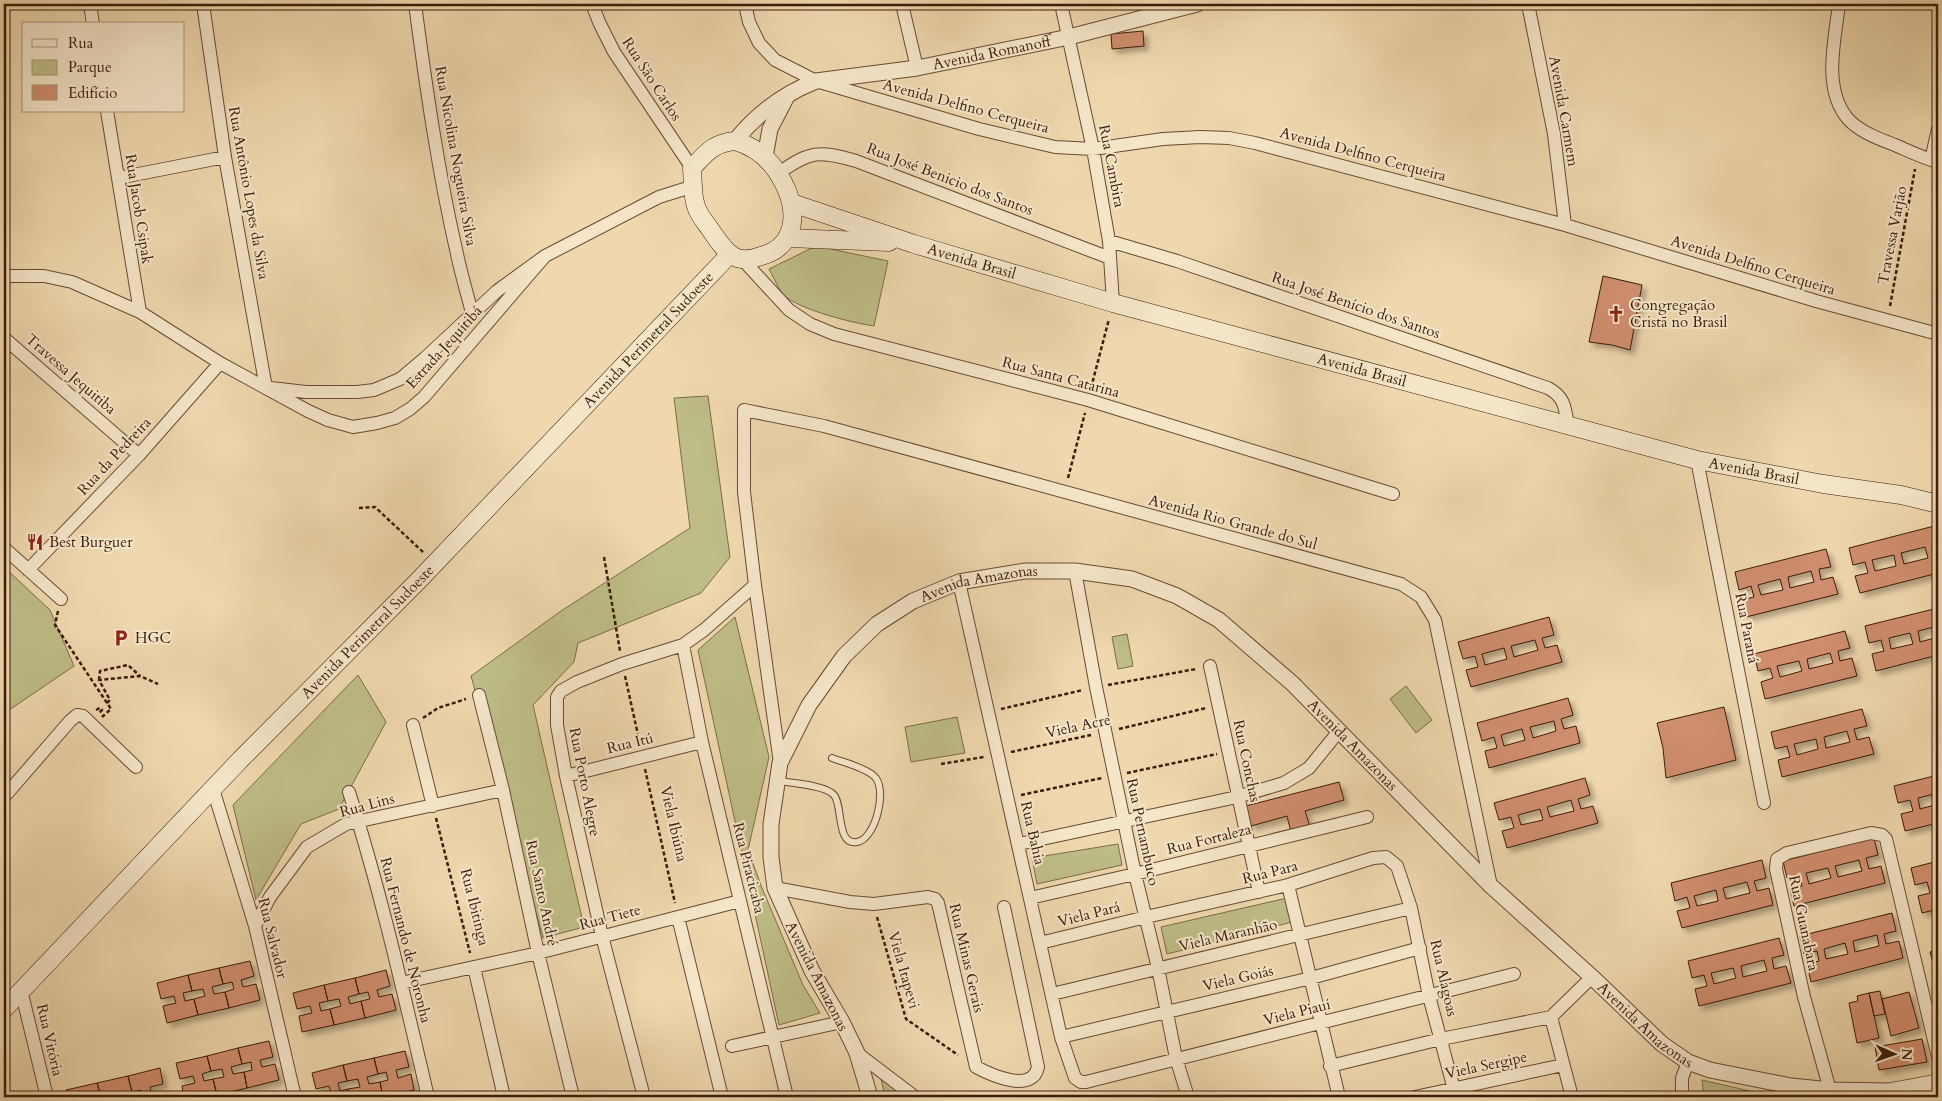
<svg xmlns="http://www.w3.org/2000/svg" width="1942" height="1101" font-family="Cardo,serif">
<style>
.green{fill:#bebd87;stroke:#7d6c49}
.building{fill:#d08e6e;stroke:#3c1b0b;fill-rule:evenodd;filter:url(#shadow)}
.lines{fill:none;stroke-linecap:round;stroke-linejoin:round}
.service-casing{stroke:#694a34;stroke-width:8}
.minor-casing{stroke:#694a34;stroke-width:14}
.tertiary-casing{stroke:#694a34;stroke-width:17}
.secondary-casing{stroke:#3c1b0b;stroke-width:19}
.path{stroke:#3c1b0b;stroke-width:2.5;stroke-dasharray:4 2.5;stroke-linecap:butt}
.service{stroke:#f5e6ca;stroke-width:6}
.minor{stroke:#f5e6ca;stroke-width:12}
.tertiary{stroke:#f5e6ca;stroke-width:15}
.secondary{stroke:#f5e6ca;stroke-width:18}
.labels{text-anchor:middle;stroke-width:4;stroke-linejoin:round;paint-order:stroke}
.street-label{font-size:15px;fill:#3c1b0b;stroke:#f5e6ca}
.poi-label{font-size:15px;fill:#3c1b0b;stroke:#f5e6ca;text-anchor:start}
</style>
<defs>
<filter id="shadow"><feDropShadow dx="4.5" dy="4.5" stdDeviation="2.5" flood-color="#0004"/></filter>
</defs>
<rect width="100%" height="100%" fill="#efd8ae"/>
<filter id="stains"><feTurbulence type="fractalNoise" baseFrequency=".004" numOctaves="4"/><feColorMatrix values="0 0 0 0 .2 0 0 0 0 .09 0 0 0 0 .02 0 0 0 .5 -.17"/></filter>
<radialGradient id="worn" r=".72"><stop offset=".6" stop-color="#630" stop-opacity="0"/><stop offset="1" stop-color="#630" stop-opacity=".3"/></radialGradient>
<!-- green -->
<path class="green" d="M816 246 888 261 874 326C853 323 795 309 782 293 777 286 773 276 769 269Z
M708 396 730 557 701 593 578 643 574 662 533 705 584 927 543 938 471 676 561 611 690 528 674 398Z
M4 567 50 610 74 666 9 710 4 707Z
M735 617 769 757 748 850 762 888 803 985 820 1013 779 1025 698 650Z
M1127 634 1133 666 1118 669 1112 637Z
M358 675 386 722 339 809 301 824 256 900 233 805Z
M1406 686 1432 720 1416 733 1390 699Z
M957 717 965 753 911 762 905 727Z
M1118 844 1122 865 1037 884 1032 858Z
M1287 898 1292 922 1167 954 1161 927Z
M881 1079 911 1097H885Z
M1702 1080 1776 1097H1704Z"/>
<!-- building -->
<path class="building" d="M1143 31 1144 46 1112 49 1111 34Z
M1603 276 1642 285 1630 350 1612 345 1589 342Z
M1938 525V544L1932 545 1935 556 1938 555V573L1860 593 1855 576 1868 573 1865 562 1853 565 1849 548ZM1925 547 1928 558 1904 564 1901 553ZM1894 555 1896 566 1875 571 1872 560Z
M1826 549 1831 567 1819 569 1821 580 1833 577 1838 594 1746 617 1742 600 1754 597 1751 586 1739 590 1735 572ZM1811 571 1814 582 1790 588 1788 577ZM1780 579 1783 590 1761 595 1758 585Z
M1938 608V626L1918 631 1920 642 1938 637V655L1876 671 1872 654 1884 651 1881 640 1869 643 1865 626ZM1910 633 1913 644 1891 649 1889 638Z
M1549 617 1554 635 1542 638 1545 648 1557 645 1562 662 1471 687 1466 670 1478 667 1475 656 1463 659 1458 642ZM1535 640 1538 650 1514 657 1511 646ZM1504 648 1507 659 1485 665 1482 654Z
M1845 631 1850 648 1838 651 1840 661 1852 658 1857 676 1765 699 1761 682 1773 678 1770 668 1758 671 1754 654ZM1830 653 1833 663 1809 669 1807 659ZM1799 661 1802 671 1780 677 1777 666Z
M1568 698 1573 715 1561 719 1564 729 1576 726 1580 743 1489 768 1485 751 1497 748 1494 737 1482 741 1477 723ZM1554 721 1556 731 1533 738 1530 727ZM1522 729 1525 740 1504 746 1501 735Z
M1724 707 1736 760 1666 778 1663 748 1657 723Z
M1862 709 1867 726 1854 729 1857 740 1869 737 1874 754 1782 777 1778 760 1790 757 1787 746 1775 749 1771 732ZM1847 731 1850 742 1826 748 1824 737ZM1816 739 1818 749 1797 755 1794 744Z
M1938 775V793L1918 798 1920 809 1938 804V823L1905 831 1901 814 1913 811 1910 800 1898 803 1894 786Z
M1585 778 1590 795 1578 799 1581 809 1593 806 1598 823 1507 848 1502 831 1514 828 1511 817 1499 820 1494 803ZM1571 800 1574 811 1550 817 1547 807ZM1540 809 1543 820 1521 825 1518 815Z
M1339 782 1344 800 1305 811 1310 827 1291 832 1287 816 1251 826 1246 806Z
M1874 838 1878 855 1866 858 1869 869 1881 866 1885 883 1794 906 1790 889 1802 886 1799 875 1787 878 1783 861ZM1859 860 1862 871 1838 877 1835 866ZM1828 868 1831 878 1809 884 1806 873Z
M1762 860 1766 878 1754 881 1757 891 1769 888 1773 905 1682 928 1677 911 1690 908 1687 897 1675 901 1671 883ZM1747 882 1750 893 1726 899 1723 888ZM1716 890 1718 901 1697 906 1694 896Z
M1938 861V880L1935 881 1938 891V909L1922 913 1918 896 1930 893 1927 882 1915 885 1911 868Z
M1892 913 1896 931 1884 934 1886 944 1899 941 1903 958 1811 982 1807 964 1819 961 1817 951 1804 954 1800 936ZM1877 935 1879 946 1855 952 1853 941ZM1845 943 1848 954 1826 959 1824 949Z
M1779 938 1784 955 1772 958 1774 969 1786 966 1791 983 1699 1006 1695 989 1707 986 1704 975 1692 978 1688 961ZM1764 960 1767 971 1743 977 1741 966ZM1733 968 1736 978 1714 984 1711 973Z
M1938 950V969L1935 970 1930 952Z
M250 961 254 976 241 980 243 987 256 984 260 1000 229 1008 225 992 234 989 232 982 223 984 219 968Z
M219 968 223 984 212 987 214 994 225 992 229 1008 198 1015 194 999 205 996 203 989 192 991 188 975Z
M386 970 390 986 377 990 379 997 392 994 396 1010 365 1018 361 1001 370 999 368 992 359 994 355 978Z
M188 975 192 991 183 993 185 1001 194 999 198 1015 167 1023 163 1006 176 1003 174 996 161 999 157 983Z
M355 978 359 994 348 997 350 1004 361 1001 365 1018 334 1025 330 1009 341 1006 339 999 328 1001 324 985Z
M324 985 328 1001 319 1003 321 1011 330 1009 334 1025 302 1032 299 1016 312 1013 310 1006 297 1009 293 993Z
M1880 991 1885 1014 1874 1016 1869 993Z
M1909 992 1919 1028 1891 1036 1882 999Z
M1869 993 1879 1038 1857 1043 1849 1003 1858 1001 1857 996Z
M1922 1039 1927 1062 1879 1070 1875 1047Z
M269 1041 273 1057 260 1060 262 1067 275 1064 279 1080 247 1088 244 1072 252 1070 251 1062 242 1064 238 1048Z
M238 1048 242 1064 231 1067 233 1074 244 1072 247 1088 217 1095 213 1079 224 1077 222 1069 211 1071 207 1056Z
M405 1051 409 1067 396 1070 398 1078 411 1074 414 1090 383 1097 380 1082 388 1080 386 1072 378 1074 374 1058Z
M207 1056 211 1071 202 1074 204 1081 213 1079 217 1095 208 1097H184L182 1086 195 1083 193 1076 180 1079 176 1063Z
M374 1058 378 1074 367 1077 369 1084 380 1082 383 1097H350L348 1089 360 1087 358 1079 347 1081 343 1065Z
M343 1065 347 1081 338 1083 340 1091 348 1089 350 1097H318L331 1093 329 1086 316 1089 312 1073Z
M160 1068 163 1084 150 1087 152 1095 165 1092 166 1097H142L141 1090 132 1092 128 1076Z
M128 1076 132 1092 121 1094 122 1097H101L97 1083Z
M97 1083 101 1097H68L66 1090Z"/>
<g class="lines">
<!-- service casing -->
<g class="service-casing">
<path id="service" d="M779 781C791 783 826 785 834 795 843 805 836 846 857 842 876 839 888 788 874 776 866 768 843 762 832 758"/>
</g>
<!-- minor casing -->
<g class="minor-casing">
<path id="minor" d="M90 4 93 24
M203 4 225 157 266 388
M415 4C426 87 438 171 457 254 461 274 467 293 472 313
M592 4 599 22 614 52 692 168
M745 4 749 22 759 43 775 60 816 81 979 129 1055 147 1093 149 1163 139 1200 137 1229 138 1255 143 1565 225 1816 301 1938 334
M902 4 917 68
M1061 4 1093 149 1109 241 1113 303
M1528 4 1554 134 1565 225
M1839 4C1835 40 1822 88 1848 119 1860 132 1879 139 1895 145 1909 151 1923 158 1938 162
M107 111 140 312
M1931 160 1938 129
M779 173C810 151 819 150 856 161L1110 258
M118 178 225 157
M1109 241 1177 261 1548 388C1565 397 1565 408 1568 426
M742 259 789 310 810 324 834 334 1088 400 1393 494
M4 276H44L72 282 140 312 220 363 308 411 328 420 353 427 377 423 395 418 410 409 424 397 545 256
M4 338 139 455
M271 388 306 392H357L374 390 400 379 425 358 497 291 545 256 659 197 694 186
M1697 460 1764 803
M4 548 61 599
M28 570 139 455 220 363
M1075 571 1096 687 1135 874 1158 968 1176 1058 1188 1097
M959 582 1061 1037 1075 1078 1081 1082H1086L1514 974
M683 645 702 742 787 1097
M1210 666 1259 892
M479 695 503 790 538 953 573 1097
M413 725 433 806
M780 763 755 585 744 492V410L824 426 1401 584 1421 597 1435 620 1491 886
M566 776 702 742
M213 789 255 926 295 1097
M349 792C381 892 404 995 428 1097
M4 797 70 721 77 715 83 716 136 767
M1019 844 1237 797 1284 783 1309 768 1339 731
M1288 885 1339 1097
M775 888 850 902 874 904 928 897 935 899 938 903 976 1067C991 1075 1033 1094 1038 1067L1004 907
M1030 898 1135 874 1367 817
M678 917 722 1097
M255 926 270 897 307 847 346 824 503 790
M1040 943 1146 917 1288 885 1373 858 1386 857 1397 866 1411 908 1429 996 1456 1097
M474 967 504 1097
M401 983 538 953 740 901
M21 990 47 1097
M1052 994 1411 908
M1061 1037 1311 978 1420 948
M732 1046 842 1022
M857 1053 915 1097
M1330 1066 1441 1039 1551 1017
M1830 1090 1804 997 1776 869 1777 859 1787 853 1871 833 1882 835 1886 839 1938 1057
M644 1097 602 936 566 776 557 725V697L561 691 577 682 622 664 683 645 704 630 755 585
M1415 1097 1563 1065
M1572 1097 1551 1017 1592 977
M1682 1097V1078L1688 1062"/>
</g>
<!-- tertiary casing -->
<g class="tertiary-casing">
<g id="tertiary">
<path id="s1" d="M735 141C757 113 783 94 816 81L917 68 1069 37 1197 4"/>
<path d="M765 157 770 129 787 96"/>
<path id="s2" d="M870 1097 857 1053 842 1022 812 971 775 888 771 857V824L780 763 809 705 844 656 877 624 913 601 959 582 1025 571H1075L1132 579 1177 596 1219 620 1293 684 1491 886 1592 977 1662 1044 1688 1062 1710 1070 1791 1086 1830 1090 1889 1091 1938 1082"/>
</g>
</g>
<!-- secondary casing -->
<g class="secondary-casing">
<g id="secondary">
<path d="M735 141C757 147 773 162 783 182 798 210 798 246 761 256 753 259 743 261 735 257 725 252 717 239 710 229 705 222 698 214 696 206 692 195 693 180 692 168 706 153 713 143 735 141Z"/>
<path id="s3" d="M792 203 914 244 1113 303 1697 460 1823 484 1901 495 1938 504"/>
<path d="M788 238 889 242"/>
<path id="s4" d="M4 1009 240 760 418 581 730 254"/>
</g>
</g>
<!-- path -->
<path class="path" d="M1890 306 1915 169
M1091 388 1109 319
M1068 478 1085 413
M359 508 375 507 424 553
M604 557 620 651
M58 611 55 625 111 709 102 717
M625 676 640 744
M99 680 100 671 128 665 140 676
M1108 685 1196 669
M107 703 110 700 99 680 140 676 158 684
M1001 709 1083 690
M96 710 100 708 102 710 99 713
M423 718 438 708 466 699
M1119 729 1206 708
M1011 752 1091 735
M941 764 984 757
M645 769 675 903
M1127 773 1217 754
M1021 795 1102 778
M436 818 470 953
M877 917 906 1019 958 1055"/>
<!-- service -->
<use href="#service" class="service"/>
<!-- minor -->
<use href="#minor" class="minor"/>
<!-- tertiary -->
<use href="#tertiary" class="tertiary"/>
<!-- secondary -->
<use href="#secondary" class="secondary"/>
</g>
<!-- icons -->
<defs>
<g id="church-bare" transform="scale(1.35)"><path d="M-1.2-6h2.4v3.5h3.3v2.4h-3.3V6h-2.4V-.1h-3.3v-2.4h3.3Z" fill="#8f2418" stroke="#f5e6ca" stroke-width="2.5" paint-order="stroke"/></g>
<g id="restaurant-bare" transform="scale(1.35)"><path d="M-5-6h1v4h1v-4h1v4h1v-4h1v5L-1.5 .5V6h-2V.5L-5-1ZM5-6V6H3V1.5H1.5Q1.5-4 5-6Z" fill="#8f2418" stroke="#f5e6ca" stroke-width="2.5" paint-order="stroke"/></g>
<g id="parking-bare" transform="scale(1.35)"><path d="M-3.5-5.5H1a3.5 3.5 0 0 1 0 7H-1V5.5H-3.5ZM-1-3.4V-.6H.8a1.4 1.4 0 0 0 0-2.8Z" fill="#8f2418" stroke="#f5e6ca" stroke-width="2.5" paint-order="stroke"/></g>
</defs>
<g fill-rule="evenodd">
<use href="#church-bare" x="1616" y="314"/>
<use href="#restaurant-bare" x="35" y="542"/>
<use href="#parking-bare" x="121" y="638"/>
</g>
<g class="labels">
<!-- street labels -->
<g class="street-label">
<text dy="5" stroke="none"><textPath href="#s1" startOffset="280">Avenida Romanoff</textPath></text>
<text transform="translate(652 79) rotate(57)" y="5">Rua São Carlos</text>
<text transform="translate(966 106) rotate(15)" y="5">Avenida Delfino Cerqueira</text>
<text transform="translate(1564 111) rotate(80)" y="5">Avenida Carmem</text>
<text transform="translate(1363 154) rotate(15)" y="5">Avenida Delfino Cerqueira</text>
<text transform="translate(456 156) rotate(80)" y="5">Rua Nicolina Nogueira Silva</text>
<text transform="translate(1112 166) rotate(79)" y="5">Rua Cambira</text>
<text transform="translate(950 179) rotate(21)" y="5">Rua José Benicio dos Santos</text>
<text transform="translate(249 193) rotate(80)" y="5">Rua Antônio Lopes da Silva</text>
<text transform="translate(139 209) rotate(81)" y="5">Rua Jacob Csipak</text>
<text transform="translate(1892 235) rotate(-79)" y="5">Travessa Varjão</text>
<text dy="5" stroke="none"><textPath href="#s3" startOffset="189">Avenida Brasil</textPath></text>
<text transform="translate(1753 265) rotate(17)" y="5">Avenida Delfino Cerqueira</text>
<text transform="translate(1356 305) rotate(19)" y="5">Rua José Benício dos Santos</text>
<text dy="5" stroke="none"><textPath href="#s4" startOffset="929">Avenida Perimetral Sudoeste</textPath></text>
<text transform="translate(444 347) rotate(-48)" y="5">Estrada Jequitibá</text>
<text dy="5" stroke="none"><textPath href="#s3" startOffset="594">Avenida Brasil</textPath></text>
<text transform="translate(71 374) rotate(41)" y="5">Travessa Jequitiba</text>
<text transform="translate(1061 377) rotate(15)" y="5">Rua Santa Catarina</text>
<text transform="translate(114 456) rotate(-47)" y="5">Rua da Pedreira</text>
<text dy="5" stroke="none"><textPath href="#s3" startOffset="999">Avenida Brasil</textPath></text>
<text transform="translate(1233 522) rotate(15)" y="5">Avenida Rio Grande do Sul</text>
<text dy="5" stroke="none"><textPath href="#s2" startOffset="639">Avenida Amazonas</textPath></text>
<text transform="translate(1747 628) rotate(79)" y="5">Rua Paraná</text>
<text dy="5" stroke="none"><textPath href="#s4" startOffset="524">Avenida Perimetral Sudoeste</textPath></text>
<text transform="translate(1078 726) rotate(-12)" y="5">Viela Acre</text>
<text transform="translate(630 743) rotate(-14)" y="5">Rua Itú</text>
<text dy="5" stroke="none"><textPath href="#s2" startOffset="1074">Avenida Amazonas</textPath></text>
<text transform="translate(1247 761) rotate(78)" y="5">Rua Conchas</text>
<text transform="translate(585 782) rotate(79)" y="5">Rua Porto Alegre</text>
<text transform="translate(367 805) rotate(-15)" y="5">Rua Lins</text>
<text transform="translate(674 824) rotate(77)" y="5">Viela Ibiúna</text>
<text transform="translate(1143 832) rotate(78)" y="5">Rua Pernambuco</text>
<text transform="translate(1033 833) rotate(77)" y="5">Rua Bahia</text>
<text transform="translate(1209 839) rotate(-14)" y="5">Rua Fortaleza</text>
<text transform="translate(749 868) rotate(76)" y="5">Rua Piracicaba</text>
<text transform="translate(1270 872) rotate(-14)" y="5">Rua Para</text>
<text transform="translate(542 893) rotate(78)" y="5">Rua Santo André</text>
<text transform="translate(475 907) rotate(76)" y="5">Rua Ibitinga</text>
<text transform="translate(1089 914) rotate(-14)" y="5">Viela Pará</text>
<text transform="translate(610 917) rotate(-15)" y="5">Rua Tiete</text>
<text transform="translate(1804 923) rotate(78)" y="5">Rua Guanabara</text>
<text transform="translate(1228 935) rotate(-13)" y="5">Viela Maranhão</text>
<text transform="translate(273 938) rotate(76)" y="5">Rua Salvador</text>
<text transform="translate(406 940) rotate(76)" y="5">Rua Fernando de Noronha</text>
<text transform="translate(967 958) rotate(77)" y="5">Rua Minas Gerais</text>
<text transform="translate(904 970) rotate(74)" y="5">Viela Itapevi</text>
<text transform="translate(817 976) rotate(63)" y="5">Avenida Amazonas</text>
<text transform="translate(1238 978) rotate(-13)" y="5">Viela Goiás</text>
<text transform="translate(1444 978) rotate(77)" y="5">Rua Alagoas</text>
<text transform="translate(1297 1012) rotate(-14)" y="5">Viela Piauí</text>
<text dy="5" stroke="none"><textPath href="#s2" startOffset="1479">Avenida Amazonas</textPath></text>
<text transform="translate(50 1040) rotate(77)" y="5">Rua Vitória</text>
<text transform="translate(1486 1065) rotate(-12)" y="5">Viela Sergipe</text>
</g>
<!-- poi labels -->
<g class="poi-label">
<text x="1630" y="310">Congregação<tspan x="1630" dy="17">Cristã no Brasil</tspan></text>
<text x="49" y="547">Best Burguer</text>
<text x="135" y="643">HGC</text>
</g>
</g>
<!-- margin -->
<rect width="1942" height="1101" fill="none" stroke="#efd8ae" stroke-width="20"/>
<rect x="5" y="5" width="1932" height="1091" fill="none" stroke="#3c1b0b" stroke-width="2.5"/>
<rect x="10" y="10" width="1922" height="1081" fill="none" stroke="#3c1b0b"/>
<!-- legend -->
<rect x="22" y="22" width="162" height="90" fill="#f5e6ca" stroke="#ab957e"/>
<rect x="32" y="39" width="25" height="8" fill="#f5e6ca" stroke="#ab957e"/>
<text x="68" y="48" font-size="15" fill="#3c1b0b">Rua</text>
<rect x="32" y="60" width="25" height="15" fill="#bebd87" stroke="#ab957e"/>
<text x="68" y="72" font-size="15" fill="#3c1b0b">Parque</text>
<rect x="32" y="85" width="25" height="15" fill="#d08e6e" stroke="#ab957e"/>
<text x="68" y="98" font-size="15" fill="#3c1b0b">Edifício</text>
<!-- north arrow -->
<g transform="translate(1894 1054) rotate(92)" stroke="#f5e6ca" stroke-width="4" paint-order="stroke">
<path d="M0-4L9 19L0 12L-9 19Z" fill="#3c1b0b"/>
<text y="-8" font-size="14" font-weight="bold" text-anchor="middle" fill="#3c1b0b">N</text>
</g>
<rect width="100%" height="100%" filter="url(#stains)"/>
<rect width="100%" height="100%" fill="url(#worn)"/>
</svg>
